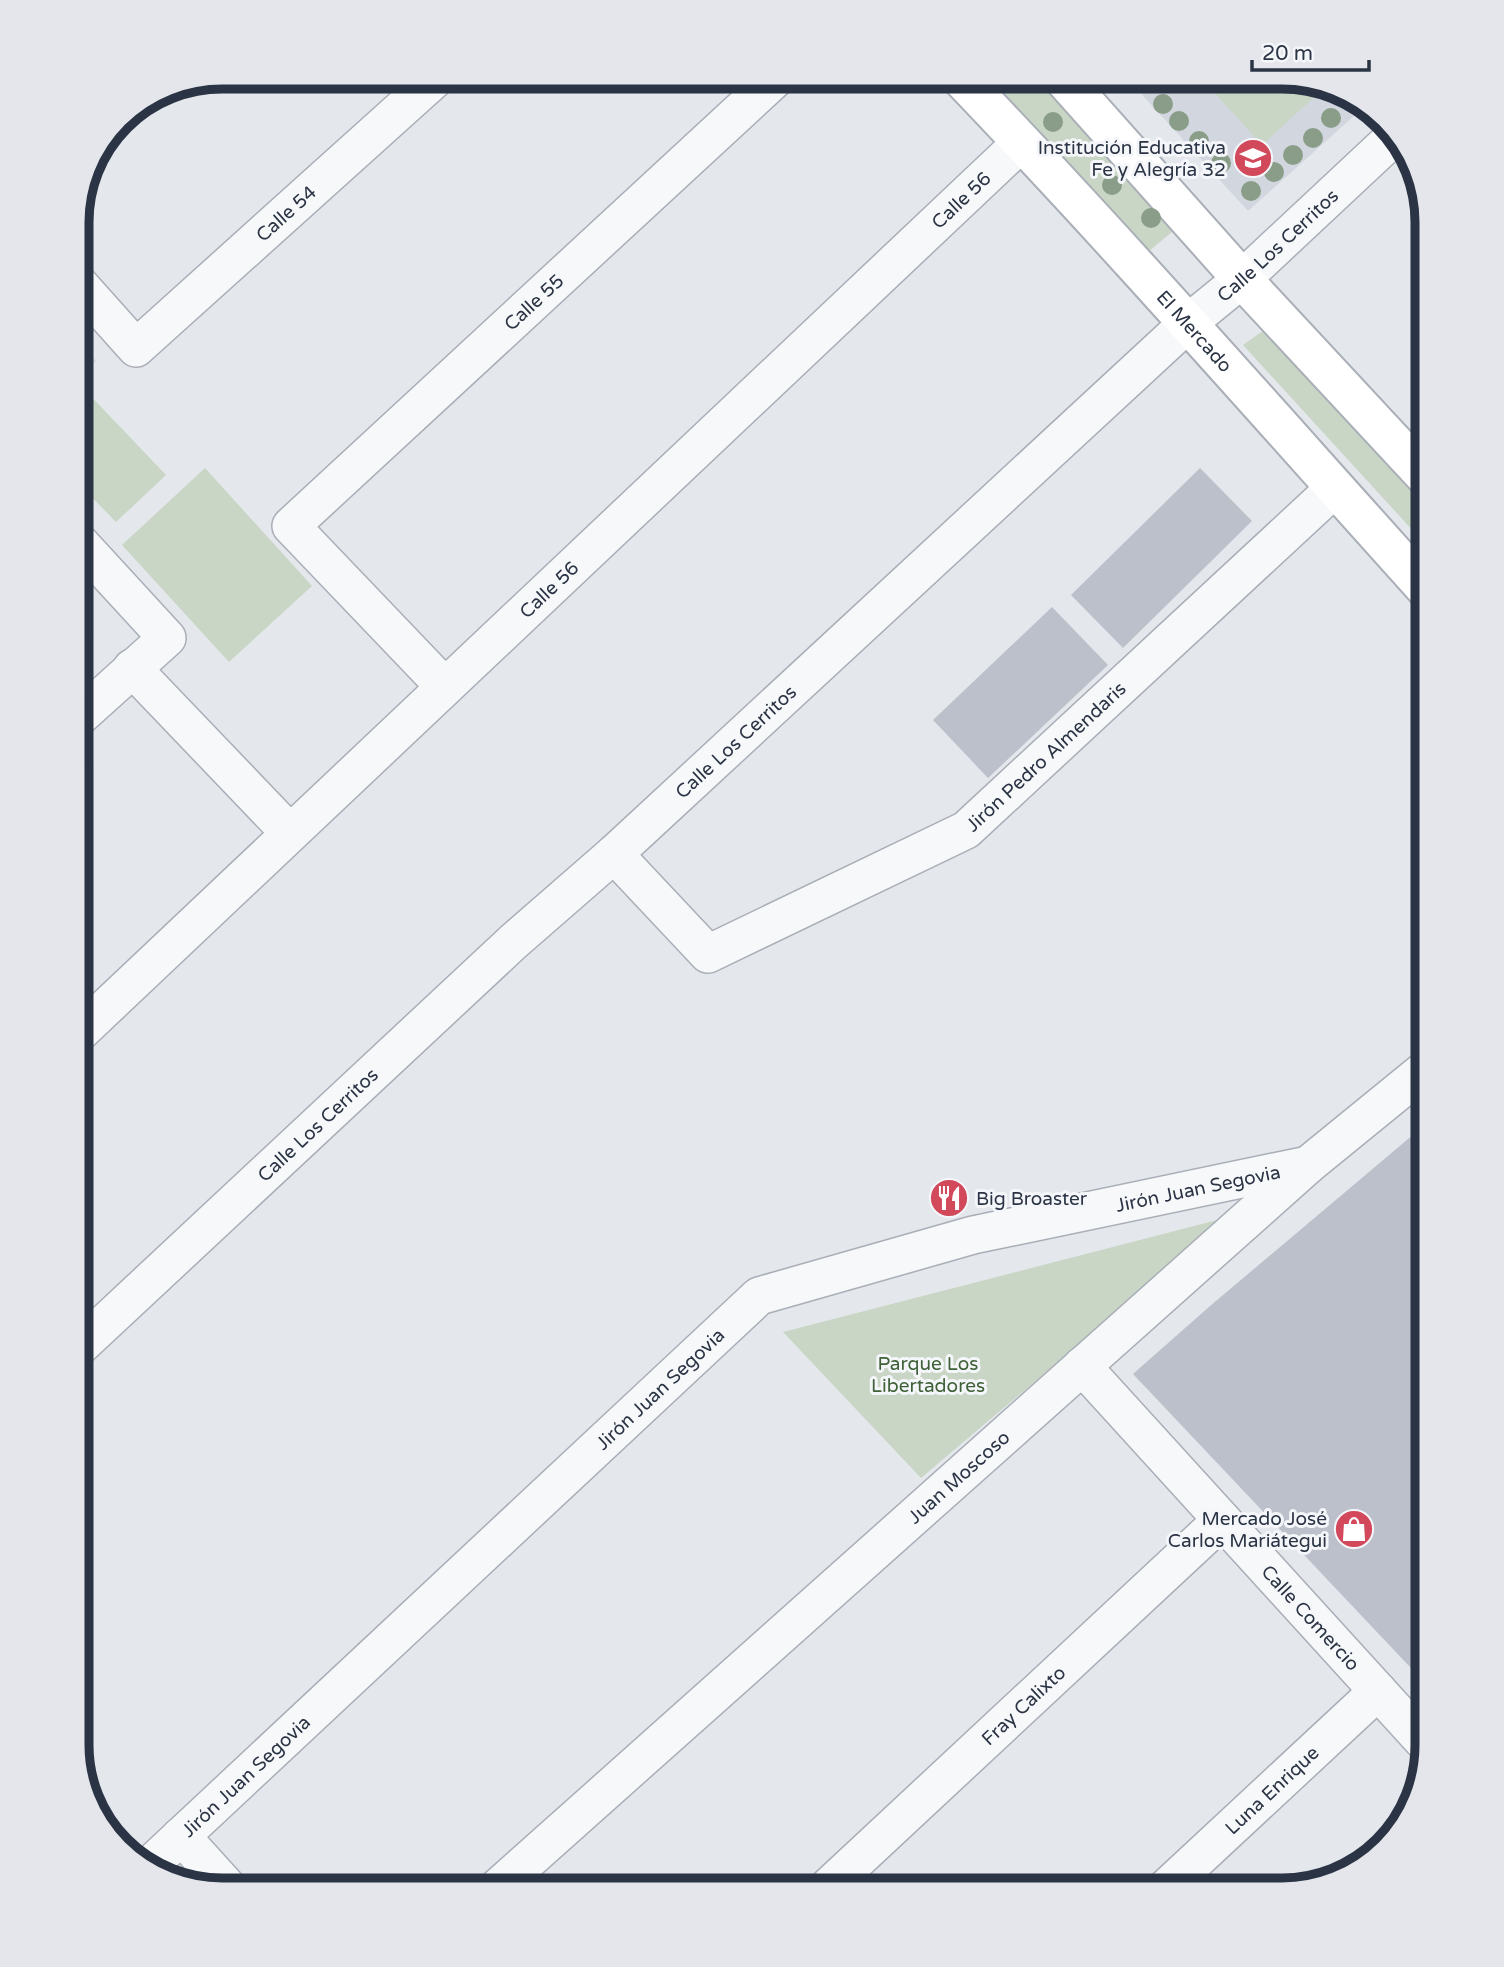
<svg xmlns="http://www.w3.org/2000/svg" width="1504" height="1967" font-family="'Varela Round',sans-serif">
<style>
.built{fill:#d2d6de}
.green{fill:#c9d6c5}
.building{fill:#bbc0ca}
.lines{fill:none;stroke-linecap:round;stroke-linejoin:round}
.street-casing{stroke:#a9aeb7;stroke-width:40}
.secondary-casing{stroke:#a9aeb7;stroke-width:42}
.street{stroke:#f7f8fa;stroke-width:37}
.secondary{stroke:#fff;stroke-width:38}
.tree{fill:#899d89}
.labels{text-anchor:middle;stroke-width:6;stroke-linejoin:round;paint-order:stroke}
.poi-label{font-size:19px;fill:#2b3445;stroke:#f4f6f9;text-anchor:end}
.street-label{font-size:19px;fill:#2b3445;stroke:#f4f6f9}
.park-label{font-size:19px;fill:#3f6138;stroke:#f4f6f9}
.rim{fill:none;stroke:#2b3445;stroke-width:9}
</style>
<rect width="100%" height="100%" fill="#e4e7ec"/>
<!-- built -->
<path class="built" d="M1126 77H1291L1354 96 1365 106 1248 211Z
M77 341 96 361 77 378Z"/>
<!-- green -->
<path class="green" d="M989 77H1040L1178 227 1148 252Z
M1200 77H1291L1325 87 1262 145Z
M1267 328 1427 499V546L1243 345Z
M84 389 166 475 116 522 77 482V395Z
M205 468 312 586 229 662 122 545Z
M1229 1217 921 1478 783 1332Z"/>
<!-- building -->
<path class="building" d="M1200 468 1252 521 1123 648 1071 595Z
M1052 607 1108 665 988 778 933 720Z
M1427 1123V1685L1133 1374 1210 1306Z"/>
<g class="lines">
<!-- street casing -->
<g class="street-casing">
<g id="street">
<path id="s1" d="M77 282 136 348 437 77"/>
<path d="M132 668 290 833"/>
<path id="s2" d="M445 687 291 526 777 77"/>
<path d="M77 719 167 638 77 540"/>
<path id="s3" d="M614 854 708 954 966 830 1335 488"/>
<path id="s4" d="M77 1035 1022 142"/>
<path id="s5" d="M77 1349 513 942 614 854 1188 323 1242 279 1396 135"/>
<path id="s6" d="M1082 1366 1427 1745"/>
<path d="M181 1836 230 1890"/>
<path id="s7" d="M147 1868 759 1296 973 1235 1308 1165"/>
<path id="s8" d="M495 1890 1308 1165 1427 1068"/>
<path id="s9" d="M825 1890 1222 1520"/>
<path id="s10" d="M1164 1890 1378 1691"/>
</g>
</g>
<!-- secondary casing -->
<g class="secondary-casing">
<g id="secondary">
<path id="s11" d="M960 77C1120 244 1272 418 1427 590"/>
<path d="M1062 77 1242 279 1427 478"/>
</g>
</g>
<!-- street -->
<use href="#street" class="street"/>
<!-- secondary -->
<use href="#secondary" class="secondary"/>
</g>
<!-- trees -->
<g class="tree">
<circle cx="1163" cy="104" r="10"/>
<circle cx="1331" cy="118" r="10"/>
<circle cx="1179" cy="121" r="10"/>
<circle cx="1053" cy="122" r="10"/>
<circle cx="1313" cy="138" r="10"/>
<circle cx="1199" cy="141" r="10"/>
<circle cx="1293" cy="155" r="10"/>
<circle cx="1221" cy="163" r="10"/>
<circle cx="1274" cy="172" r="10"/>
<circle cx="1112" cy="185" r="10"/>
<circle cx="1251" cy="191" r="10"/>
<circle cx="1151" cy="218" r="10"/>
</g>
<!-- icons -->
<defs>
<g id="school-disc" transform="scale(2.0125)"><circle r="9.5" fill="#d1495b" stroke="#f4f6f9"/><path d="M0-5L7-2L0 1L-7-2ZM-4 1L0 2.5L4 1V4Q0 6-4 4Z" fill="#fff"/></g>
<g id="restaurant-disc" transform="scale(2.0125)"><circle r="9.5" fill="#d1495b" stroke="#f4f6f9"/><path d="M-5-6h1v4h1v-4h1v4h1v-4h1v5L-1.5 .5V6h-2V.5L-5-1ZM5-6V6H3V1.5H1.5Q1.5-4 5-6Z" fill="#fff"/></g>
<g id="shop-disc" transform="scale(2.0125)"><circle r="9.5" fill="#d1495b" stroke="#f4f6f9"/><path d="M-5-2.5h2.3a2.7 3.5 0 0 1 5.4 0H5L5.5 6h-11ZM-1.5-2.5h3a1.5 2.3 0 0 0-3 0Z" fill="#fff"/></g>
</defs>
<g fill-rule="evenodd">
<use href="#school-disc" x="1253" y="158"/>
<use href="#restaurant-disc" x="949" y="1198"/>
<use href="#shop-disc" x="1354" y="1529"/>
</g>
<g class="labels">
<!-- poi labels -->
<g class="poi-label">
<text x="1226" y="154">Institución Educativa<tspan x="1226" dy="22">Fe y Alegría 32</tspan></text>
<text x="976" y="1205" text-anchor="start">Big Broaster</text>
<text x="1327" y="1525">Mercado José<tspan x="1327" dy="22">Carlos Mariátegui</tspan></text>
</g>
<!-- street labels -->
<g class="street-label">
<text dy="7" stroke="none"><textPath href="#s4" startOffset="1216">Calle 56</textPath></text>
<text dy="7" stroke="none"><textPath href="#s1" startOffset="290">Calle 54</textPath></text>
<text dy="7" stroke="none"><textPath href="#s5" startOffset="1631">Calle Los Cerritos</textPath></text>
<text dy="7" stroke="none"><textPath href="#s2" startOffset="553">Calle 55</textPath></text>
<text dy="7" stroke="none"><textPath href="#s11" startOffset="346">El Mercado</textPath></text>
<text dy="7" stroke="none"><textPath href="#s4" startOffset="649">Calle 56</textPath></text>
<text dy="7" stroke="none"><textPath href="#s5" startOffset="896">Calle Los Cerritos</textPath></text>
<text dy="7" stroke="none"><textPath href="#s3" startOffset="532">Jirón Pedro Almendaris</textPath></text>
<text dy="7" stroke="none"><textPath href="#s5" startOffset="329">Calle Los Cerritos</textPath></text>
<text dy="7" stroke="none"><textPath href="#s7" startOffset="1290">Jirón Juan Segovia</textPath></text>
<text dy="7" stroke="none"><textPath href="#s7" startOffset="702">Jirón Juan Segovia</textPath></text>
<text dy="7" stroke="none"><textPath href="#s8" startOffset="621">Juan Moscoso</textPath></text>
<text dy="7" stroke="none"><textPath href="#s6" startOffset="340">Calle Comercio</textPath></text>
<text dy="7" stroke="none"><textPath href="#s9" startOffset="271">Fray Calixto</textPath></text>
<text dy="7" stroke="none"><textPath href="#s7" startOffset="135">Jirón Juan Segovia</textPath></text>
<text dy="7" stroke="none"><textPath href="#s10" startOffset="147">Luna Enrique</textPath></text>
</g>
<!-- park labels -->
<g class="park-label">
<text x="928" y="1370">Parque Los<tspan x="928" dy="22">Libertadores</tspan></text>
</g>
</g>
<!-- crop -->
<path d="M0 0H1504V1967H0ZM222 89H1282A133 133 0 0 1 1415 222V1745A133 133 0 0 1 1282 1878H222A133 133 0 0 1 89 1745V222A133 133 0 0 1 222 89Z" fill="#e4e6eb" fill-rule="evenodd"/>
<path class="rim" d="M222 89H1282A133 133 0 0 1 1415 222V1745A133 133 0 0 1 1282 1878H222A133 133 0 0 1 89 1745V222A133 133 0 0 1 222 89Z"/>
<!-- scale -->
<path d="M1252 60v10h117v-10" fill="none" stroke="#2b3445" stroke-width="3.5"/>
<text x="1262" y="60" font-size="21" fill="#2b3445" stroke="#f4f6f9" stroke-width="5" paint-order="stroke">20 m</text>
</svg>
